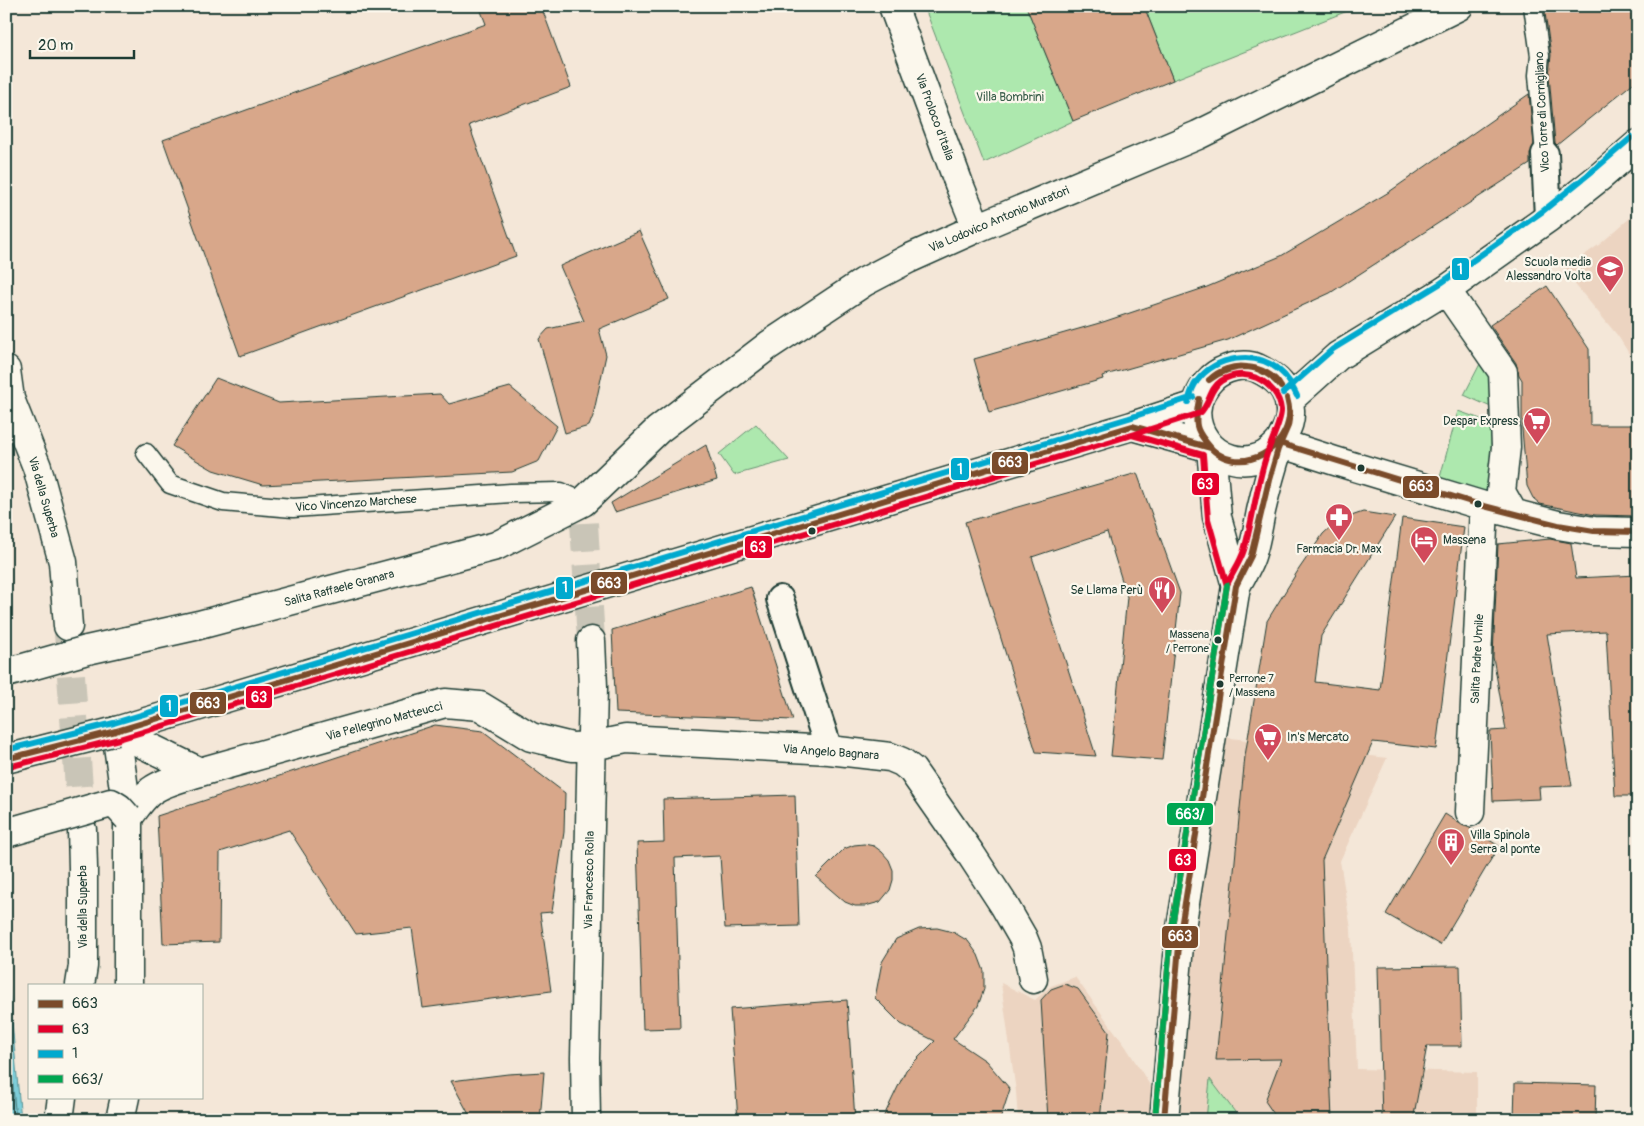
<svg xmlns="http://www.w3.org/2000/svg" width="1644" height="1126" font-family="Pangolin,sans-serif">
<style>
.built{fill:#ecd4c1}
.green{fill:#ade8ae;stroke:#669271}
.water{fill:#7eced9;stroke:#589497}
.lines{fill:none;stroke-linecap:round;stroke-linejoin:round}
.shore{stroke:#457776;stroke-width:1}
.building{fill:#d8a78a;stroke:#1f3d34}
.minor-tunnel{stroke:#c9c5b7;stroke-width:28;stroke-dasharray:28 14;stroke-linecap:butt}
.primary-tunnel{stroke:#c9c5b7;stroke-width:28;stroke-dasharray:28 14;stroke-linecap:butt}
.service-casing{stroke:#1f3d34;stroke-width:21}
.pedestrian-casing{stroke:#1f3d34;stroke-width:30}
.minor-casing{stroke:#1f3d34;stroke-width:31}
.tertiary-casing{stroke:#1f3d34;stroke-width:31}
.secondary-casing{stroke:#1f3d34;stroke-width:31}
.primary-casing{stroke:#1f3d34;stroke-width:31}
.service{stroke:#fbf7ec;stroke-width:18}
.pedestrian{stroke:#fbf7ec;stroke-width:26}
.minor{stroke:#fbf7ec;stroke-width:28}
.tertiary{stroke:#fbf7ec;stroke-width:28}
.secondary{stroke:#fbf7ec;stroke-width:28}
.primary{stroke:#fbf7ec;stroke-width:28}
.minor-bridge-casing{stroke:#1f3d34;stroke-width:31;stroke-linecap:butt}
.primary-bridge-casing{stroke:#1f3d34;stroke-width:31;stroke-linecap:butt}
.minor-bridge{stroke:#fbf7ec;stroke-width:28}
.primary-bridge{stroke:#fbf7ec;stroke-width:28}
.bus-1-casing{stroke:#fbf7ec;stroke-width:10}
.bus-2-casing{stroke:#fbf7ec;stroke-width:10}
.bus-3-casing{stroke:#fbf7ec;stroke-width:10}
.bus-4-casing{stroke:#fbf7ec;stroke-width:10}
.bus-1{stroke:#7a4b2a;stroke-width:6}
.bus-2{stroke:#e4002b;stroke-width:6}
.bus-3{stroke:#00a9ce;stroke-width:6}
.bus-4{stroke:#00a651;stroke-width:6}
.bus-dot{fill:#1f3d34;stroke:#fbf7ec;stroke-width:2}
.labels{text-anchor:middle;stroke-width:4.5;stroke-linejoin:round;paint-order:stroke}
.bus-label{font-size:11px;fill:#1f3d34;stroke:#fbf7ec;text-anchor:end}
.park-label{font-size:12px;fill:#3b5f4c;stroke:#fbf7ec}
.street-label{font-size:12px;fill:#1f3d34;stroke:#fbf7ec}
.poi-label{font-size:12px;fill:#1f3d34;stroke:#fbf7ec;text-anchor:end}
.line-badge{stroke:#fbf7ec;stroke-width:2}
.badge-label{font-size:14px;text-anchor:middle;font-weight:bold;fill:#fff}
</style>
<rect width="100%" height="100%" fill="#f4e7d8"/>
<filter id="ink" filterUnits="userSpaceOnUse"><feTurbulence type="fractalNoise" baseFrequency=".02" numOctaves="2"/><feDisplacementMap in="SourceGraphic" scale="10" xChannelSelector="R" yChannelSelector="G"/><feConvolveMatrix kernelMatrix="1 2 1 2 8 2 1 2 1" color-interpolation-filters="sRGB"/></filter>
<g filter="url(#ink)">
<!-- built -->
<path class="built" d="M1638 211V368L1618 336 1563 270 1600 244Z
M1215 736 1387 758 1340 861 1351 929 1357 1069 1477 1072V1120H1018L1016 1092 1001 983 1035 1000 1051 986 1075 977 1126 1047 1163 1106Z"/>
<!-- green -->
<path class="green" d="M924 6H1026L1073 121 984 163Z
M1144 6H1360L1173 80Z
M1482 360 1492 376 1493 408 1464 395Z
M1458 411 1495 424 1489 497 1439 481Z
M756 424 789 460 734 475 719 454Z
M1210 1079 1241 1120H1206Z"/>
<!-- water -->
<path class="water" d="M6 957 21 1120H6Z"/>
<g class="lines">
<!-- shore -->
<path class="shore" d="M6 1013 16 1120"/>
</g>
<!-- building -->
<path class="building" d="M479 6H541L571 87 469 125 516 256 240 356 163 140 486 24Z
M1026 6H1144L1173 80 1073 121Z
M1544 6H1638V79L1557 145 1555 143 1549 75 1551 55Z
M1529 94 1534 145 1530 154V164L1330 293 1228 340 1102 376 1103 379 989 412 974 359 1103 322 1207 287 1281 256 1389 192Z
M639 231 669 299 599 329 606 355 593 416 589 426 565 433 539 339 548 329 584 321 560 266Z
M1547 286 1589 349 1590 425H1638V516L1595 515 1540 504 1533 498 1527 486 1522 429V380L1519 375 1516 363 1490 325Z
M216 378 279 403 440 394 449 404 510 387 557 426 539 461 512 472 263 485 213 470 172 446Z
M706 445 717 480 615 512 611 503Z
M1137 473 1180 593 1162 760 1111 756 1127 597 1107 532 1032 557 1096 756 1036 752 965 522Z
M1363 512 1395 517 1321 636 1315 682 1380 690 1402 518 1464 527 1436 749 1373 742 1322 860 1332 1120H1278L1265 1101 1281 1059 1216 1060 1245 756 1267 621 1299 569 1323 534 1337 521Z
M1550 539 1571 543 1576 578 1638 575V796H1615L1606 631 1547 634 1572 786 1539 787 1540 799 1493 801 1490 731 1506 730 1493 657 1498 544Z
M751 587 793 720 616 713 612 630Z
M435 725 483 731 565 793 564 832 552 912 540 913 551 991 423 1008 412 928 356 934 289 830 220 852 219 942 163 944 157 816Z
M795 795 799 926 725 928 720 856 675 858 680 1028 643 1029 637 843 664 842 663 799Z
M1445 814 1462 825 1468 827 1499 846 1440 945 1386 914Z
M864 844 874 846 882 852 889 860 893 870V880L890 890 880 902 865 906H855L845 902 816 877 844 849 854 845Z
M937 928 953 932 968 941 978 955 984 971V989L978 1006 953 1039 986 1061 1010 1089 1000 1120H882L906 1070 935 1041 901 1024 875 998 882 962 896 939 919 929Z
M1460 966 1462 1046H1427L1413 1120H1382L1378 967Z
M1065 984 1078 989 1109 1032 1100 1120H1048L1041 1000 1051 989Z
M847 1000 855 1120H738L730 1009Z
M544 1072 540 1120H472L451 1081 508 1074Z
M1515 1083 1596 1085 1595 1120H1514Z"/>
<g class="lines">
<!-- minor-tunnel -->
<path class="minor-tunnel" d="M584 523 591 641"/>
<!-- primary-tunnel -->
<path class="primary-tunnel" d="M68 633 82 830"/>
<!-- service casing -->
<g class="service-casing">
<path id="service" d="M1533 6 1540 56 1538 75 1545 154
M146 453 170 484 223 502 293 508 511 493 561 492 583 502"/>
</g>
<!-- pedestrian casing -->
<g class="pedestrian-casing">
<path id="pedestrian" d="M1545 154 1548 218
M780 599 829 750"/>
</g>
<!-- minor casing -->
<g class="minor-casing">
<path id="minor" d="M893 6 959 184 977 228
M87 650 199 625 496 546 583 502 658 430 769 345 864 282 908 259 977 228 1198 135 1459 6
M116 731 200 772
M1470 812 1484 506
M128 818C135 809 142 798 151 791 165 781 185 777 200 772L445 703 480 706 531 737 572 747 592 746 626 739 829 750 890 757 902 762 912 770 970 853 1004 905 1023 938 1027 948 1033 979
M586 1120 585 1058 593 687 591 641"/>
</g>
<!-- tertiary casing -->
<g class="tertiary-casing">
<path id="tertiary" d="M1446 290 1503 372 1506 447 1501 492 1513 513
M1279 443 1335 461 1484 506 1558 525 1594 531 1638 532"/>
</g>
<!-- secondary casing -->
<g class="secondary-casing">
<path id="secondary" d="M1289 400 1338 356 1446 290 1548 218 1601 176 1638 144
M1132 426 1211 448
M1211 448 1217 517 1236 586
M116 731 1132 426 1196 405
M1164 1120 1180 934 1236 586C1241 576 1248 566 1251 556 1256 542 1258 526 1261 511 1266 489 1272 467 1279 446 1283 432 1291 427 1290 410 1289 388 1276 377 1257 368 1243 362 1223 368 1212 378 1171 418 1218 479 1265 455 1270 452 1275 447 1279 443"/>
</g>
<!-- primary casing -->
<g class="primary-casing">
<path id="primary" d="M6 370 10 399 37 467 63 562 68 626
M116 731 128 818V985
M80 985 83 966V868L82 830
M59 1120 62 1097
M120 1120 125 1097"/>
</g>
<!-- service -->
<use href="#service" class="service"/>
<!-- pedestrian -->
<use href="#pedestrian" class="pedestrian"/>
<!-- minor -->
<use href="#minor" class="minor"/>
<!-- tertiary -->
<use href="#tertiary" class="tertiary"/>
<!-- secondary -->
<use href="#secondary" class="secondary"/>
<!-- primary -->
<use href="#primary" class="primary"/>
<!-- minor-bridge casing -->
<g class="minor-bridge-casing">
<path id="minor-bridge" d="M6 673 87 650
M6 833 111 803 119 808 128 818"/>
</g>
<!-- primary-bridge casing -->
<g class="primary-bridge-casing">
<path id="primary-bridge" d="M6 759 116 731"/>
</g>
<!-- minor-bridge -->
<use href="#minor-bridge" class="minor-bridge"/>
<!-- primary-bridge -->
<use href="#primary-bridge" class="primary-bridge"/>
<!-- bus-1 casing -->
<g class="bus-1-casing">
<path id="bus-1" d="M1247 367C1262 368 1272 376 1281 387
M1247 367C1260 368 1275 375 1281 387
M1209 380C1219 370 1233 365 1247 367
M1209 380C1221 371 1232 367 1247 367
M1199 399C1198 407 1195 417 1197 426 1198 432 1203 438 1206 442 1235 484 1302 447 1287 398
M1279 443 1484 506 1558 525 1594 531 1638 532
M6 759 116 731 1132 426 1211 448
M1164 1120 1180 934 1236 586 1251 556 1269 480 1278 449 1288 426 1290 413 1287 398"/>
</g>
<!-- bus-2 casing -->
<g class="bus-2-casing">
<path id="bus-2" d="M1126 437 1132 435 1203 455 1208 519 1227 586 1226 591
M8 767 119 739 1135 434 1200 413C1210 404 1209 389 1221 381 1232 374 1245 373 1257 378 1270 384 1280 396 1281 410 1282 421 1269 445 1266 457 1256 488 1253 520 1244 550 1240 563 1232 573 1227 585L1171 933 1155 1119"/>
</g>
<!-- bus-3 casing -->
<g class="bus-3-casing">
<path id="bus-3" d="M1283 393 1333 349 1441 283 1543 211 1595 169 1632 137
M1188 402C1190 395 1192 387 1197 381 1216 356 1255 350 1279 370 1288 377 1292 386 1297 396
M6 750 114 723 1129 418 1193 397"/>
</g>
<!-- bus-4 casing -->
<g class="bus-4-casing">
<path id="bus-4" d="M1155 1119 1171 933 1227 585"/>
</g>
<!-- bus-1 -->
<use href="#bus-1" class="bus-1"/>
<!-- bus-2 -->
<use href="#bus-2" class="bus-2"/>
<!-- bus-3 -->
<use href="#bus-3" class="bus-3"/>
<!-- bus-4 -->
<use href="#bus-4" class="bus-4"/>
</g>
</g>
<!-- icons -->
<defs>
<g id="school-pin" transform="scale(1.4375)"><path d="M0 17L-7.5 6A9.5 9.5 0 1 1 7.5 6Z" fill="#d1495b" stroke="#fbf7ec"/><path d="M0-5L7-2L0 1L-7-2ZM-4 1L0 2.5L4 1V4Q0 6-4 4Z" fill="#fff"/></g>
<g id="supermarket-pin" transform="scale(1.4375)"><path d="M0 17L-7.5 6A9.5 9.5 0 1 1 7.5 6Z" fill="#d1495b" stroke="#fbf7ec"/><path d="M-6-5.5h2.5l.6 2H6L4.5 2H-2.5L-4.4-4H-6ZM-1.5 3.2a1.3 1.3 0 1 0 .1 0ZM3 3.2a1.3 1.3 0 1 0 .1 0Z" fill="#fff"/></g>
<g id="pharmacy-pin" transform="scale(1.4375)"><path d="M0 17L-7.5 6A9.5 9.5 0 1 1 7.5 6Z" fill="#d1495b" stroke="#fbf7ec"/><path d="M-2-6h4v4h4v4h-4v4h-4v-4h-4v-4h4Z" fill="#fff"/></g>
<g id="hotel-pin" transform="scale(1.4375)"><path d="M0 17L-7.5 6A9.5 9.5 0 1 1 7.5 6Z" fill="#d1495b" stroke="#fbf7ec"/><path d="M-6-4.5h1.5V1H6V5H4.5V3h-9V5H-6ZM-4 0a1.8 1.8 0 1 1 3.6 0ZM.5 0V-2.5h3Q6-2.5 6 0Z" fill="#fff"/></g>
<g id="restaurant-pin" transform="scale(1.4375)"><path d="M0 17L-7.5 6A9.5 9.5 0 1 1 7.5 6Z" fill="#d1495b" stroke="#fbf7ec"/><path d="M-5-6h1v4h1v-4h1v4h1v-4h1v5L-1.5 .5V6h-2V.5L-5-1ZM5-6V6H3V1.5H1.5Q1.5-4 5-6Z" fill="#fff"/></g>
<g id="building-pin" transform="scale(1.4375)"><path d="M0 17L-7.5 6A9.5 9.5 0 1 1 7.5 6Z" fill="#d1495b" stroke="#fbf7ec"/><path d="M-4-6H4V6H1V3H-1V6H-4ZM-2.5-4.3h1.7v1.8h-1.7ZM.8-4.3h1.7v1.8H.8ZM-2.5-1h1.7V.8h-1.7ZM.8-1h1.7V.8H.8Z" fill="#fff"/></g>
</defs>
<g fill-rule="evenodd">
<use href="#school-pin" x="1610" y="269"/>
<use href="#supermarket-pin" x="1537" y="421"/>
<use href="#pharmacy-pin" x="1339" y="517"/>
<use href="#hotel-pin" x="1424" y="540"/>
<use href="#restaurant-pin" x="1162" y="590"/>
<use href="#supermarket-pin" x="1268" y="737"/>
<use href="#building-pin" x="1451" y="842"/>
</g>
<!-- markers -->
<g class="bus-dot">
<circle cx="1361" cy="468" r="4.5"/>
<circle cx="1478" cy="504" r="4.5"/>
<circle cx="812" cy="531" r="4.5"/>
<circle cx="1218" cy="640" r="4.5"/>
<circle cx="1220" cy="684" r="4.5"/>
</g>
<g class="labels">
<!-- bus labels -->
<g class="bus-label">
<text x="1209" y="638">Massena<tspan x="1209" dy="14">/ Perrone</tspan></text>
<text x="1229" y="682" text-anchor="start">Perrone 7<tspan x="1229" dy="14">/ Massena</tspan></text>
</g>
<!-- park labels -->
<g class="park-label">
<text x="1010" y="101">Villa Bombrini</text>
</g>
<!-- street labels -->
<g class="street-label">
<text transform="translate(1542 112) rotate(-93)" y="4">Vico Torre di Cornigliano</text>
<text transform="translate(935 117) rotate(70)" y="4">Via Proloco d'Italia</text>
<text transform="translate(999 219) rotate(-23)" y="4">Via Lodovico Antonio Muratori</text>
<text transform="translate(44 497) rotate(74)" y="4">Via della Superba</text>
<text transform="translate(356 503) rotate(-4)" y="4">Vico Vincenzo Marchese</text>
<text transform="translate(339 588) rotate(-15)" y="4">Salita Raffaele Granara</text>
<text transform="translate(1477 659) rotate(-87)" y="4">Salita Padre Umile</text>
<text transform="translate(384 721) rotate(-15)" y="4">Via Pellegrino Matteucci</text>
<text transform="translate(831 752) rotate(4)" y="4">Via Angelo Bagnara</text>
<text transform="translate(589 880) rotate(-89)" y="4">Via Francesco Rolla</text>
<text transform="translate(83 907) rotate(-90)" y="4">Via della Superba</text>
</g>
<!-- poi labels -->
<g class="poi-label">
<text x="1591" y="266">Scuola media<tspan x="1591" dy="14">Alessandro Volta</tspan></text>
<text x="1518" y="425">Despar Express</text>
<text x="1443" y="544" text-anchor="start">Massena</text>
<text x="1339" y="553" text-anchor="middle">Farmacia Dr. Max</text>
<text x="1143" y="594">Se Llama Perù</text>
<text x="1287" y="741" text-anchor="start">In's Mercato</text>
<text x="1470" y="839" text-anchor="start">Villa Spinola<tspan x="1470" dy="14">Serra al ponte</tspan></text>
</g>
</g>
<g class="line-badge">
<rect x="1451" y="257" width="19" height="24" rx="5" fill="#00a9ce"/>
<rect x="991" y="451" width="38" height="24" rx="5" fill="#7a4b2a"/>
<rect x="950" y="457" width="20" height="24" rx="5" fill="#00a9ce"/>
<rect x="1191" y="472" width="29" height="24" rx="5" fill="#e4002b"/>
<rect x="1402" y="475" width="38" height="24" rx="5" fill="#7a4b2a"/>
<rect x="744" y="535" width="29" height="24" rx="5" fill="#e4002b"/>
<rect x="590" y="571" width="38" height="24" rx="5" fill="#7a4b2a"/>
<rect x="555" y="576" width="19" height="24" rx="5" fill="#00a9ce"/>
<rect x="245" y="685" width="28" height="24" rx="5" fill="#e4002b"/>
<rect x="189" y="691" width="38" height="24" rx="5" fill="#7a4b2a"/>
<rect x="159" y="694" width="20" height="24" rx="5" fill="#00a9ce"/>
<rect x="1166" y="802" width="48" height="24" rx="5" fill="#00a651"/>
<rect x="1168" y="848" width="29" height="24" rx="5" fill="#e4002b"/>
<rect x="1161" y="925" width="38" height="24" rx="5" fill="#7a4b2a"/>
</g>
<g class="badge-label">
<text x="1460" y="274">1</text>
<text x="1010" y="467">663</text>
<text x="960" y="474">1</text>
<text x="1205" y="489">63</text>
<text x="1421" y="491">663</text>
<text x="758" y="552">63</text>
<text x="609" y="588">663</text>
<text x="565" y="592">1</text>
<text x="259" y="702">63</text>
<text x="208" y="708">663</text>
<text x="169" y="711">1</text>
<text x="1190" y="819">663/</text>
<text x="1183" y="865">63</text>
<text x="1180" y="941">663</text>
</g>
<!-- margin -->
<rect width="1644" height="1126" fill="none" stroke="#fbf7ec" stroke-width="25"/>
<rect x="12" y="12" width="1619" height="1101" fill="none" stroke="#1f3d34" stroke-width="2" filter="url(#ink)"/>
<!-- legend -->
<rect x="28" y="984" width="175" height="115" fill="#fbf7ec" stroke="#a3ada2"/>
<rect x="38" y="1000" width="25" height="8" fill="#7a4b2a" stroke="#a3ada2"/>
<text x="72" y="1008" font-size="15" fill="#1f3d34">663</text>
<rect x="38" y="1025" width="25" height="8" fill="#e4002b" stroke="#a3ada2"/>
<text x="72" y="1034" font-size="15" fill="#1f3d34">63</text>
<rect x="38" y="1050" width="25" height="8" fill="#00a9ce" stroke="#a3ada2"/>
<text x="72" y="1058" font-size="15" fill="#1f3d34">1</text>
<rect x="38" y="1075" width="25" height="8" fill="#00a651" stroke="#a3ada2"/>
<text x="72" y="1084" font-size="15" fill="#1f3d34">663/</text>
<!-- scale -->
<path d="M30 50v8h104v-8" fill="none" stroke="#1f3d34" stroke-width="2.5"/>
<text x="38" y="50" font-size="15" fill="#1f3d34" stroke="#fbf7ec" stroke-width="4" paint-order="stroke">20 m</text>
</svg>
